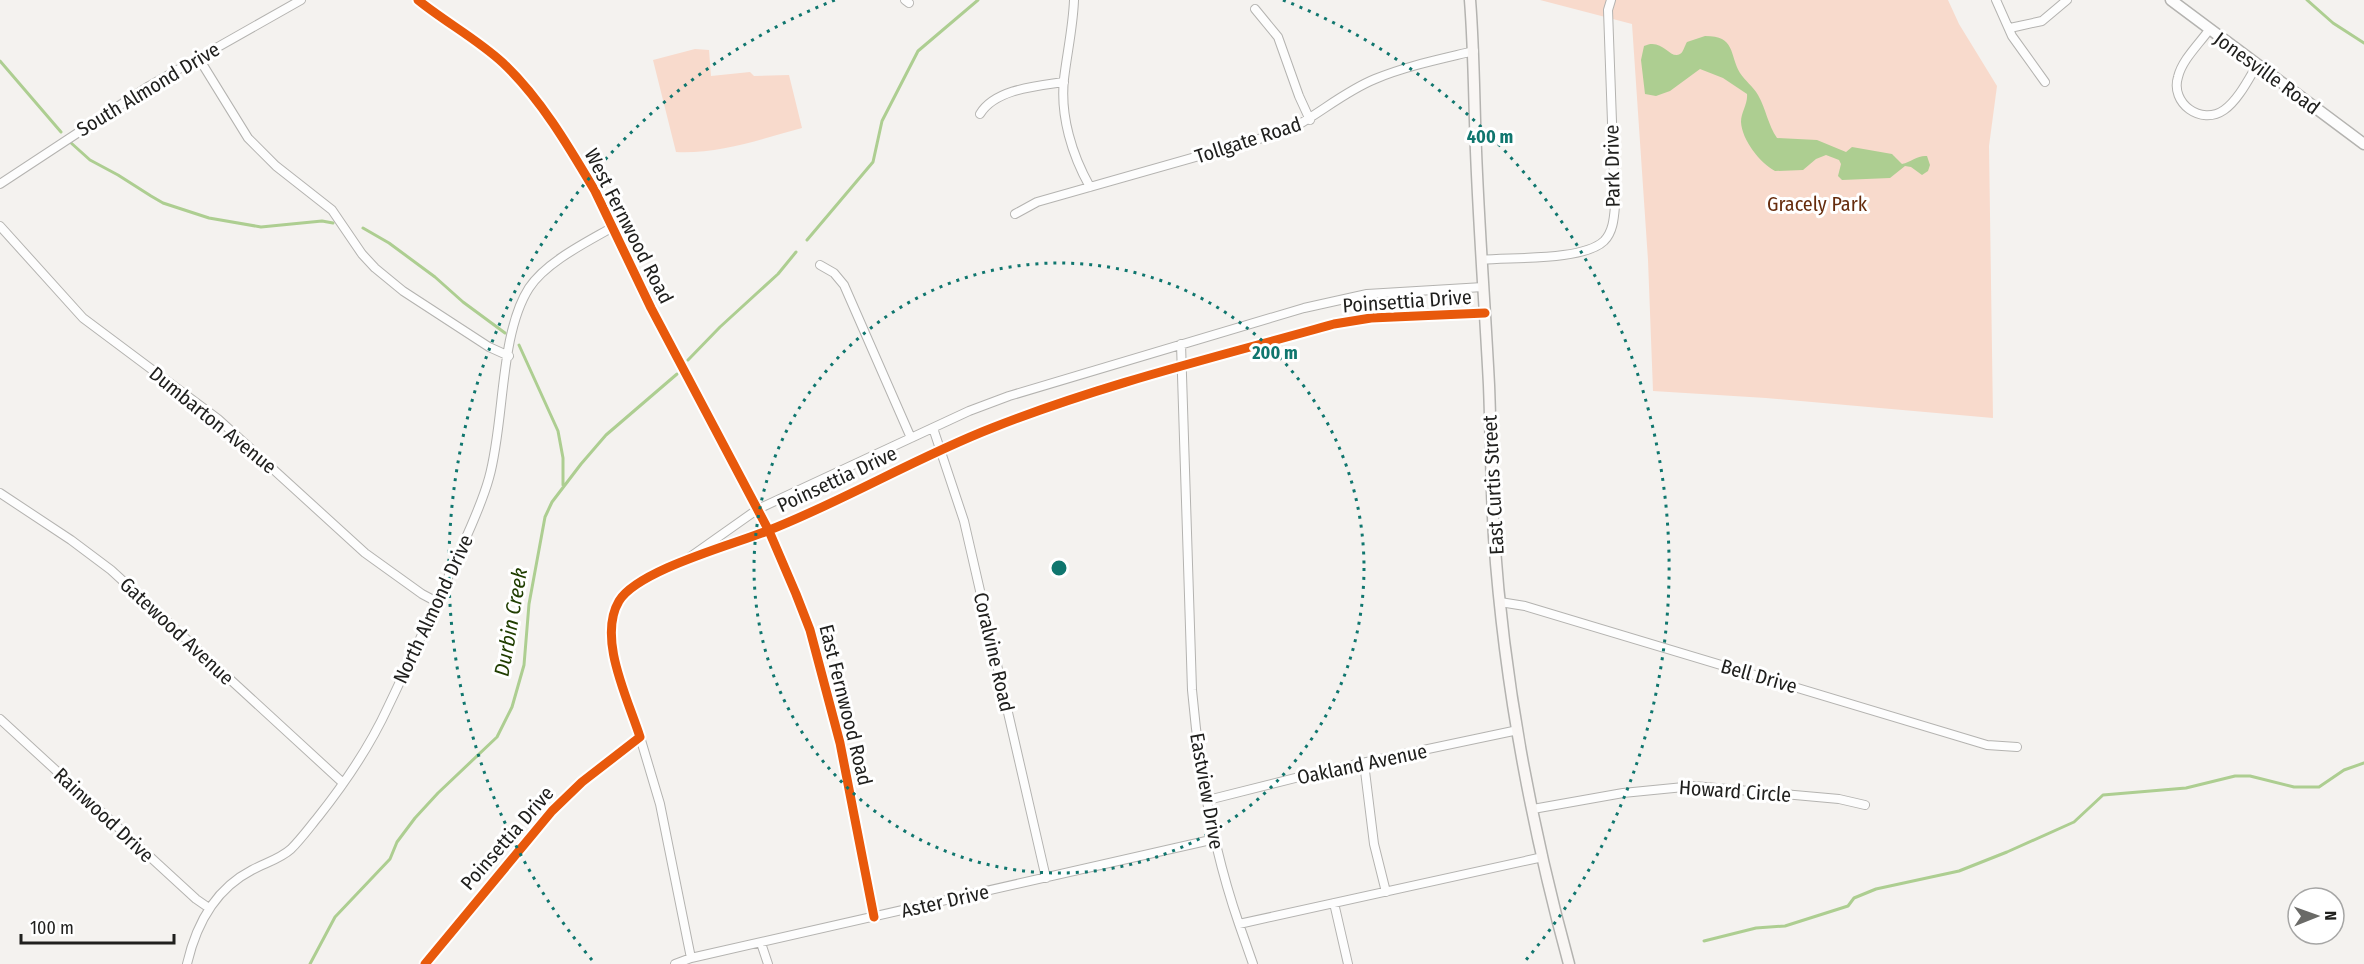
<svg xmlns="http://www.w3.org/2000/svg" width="2364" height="964" font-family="'Fira Sans Condensed',sans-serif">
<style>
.green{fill:#f8dacc}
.water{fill:#adce91}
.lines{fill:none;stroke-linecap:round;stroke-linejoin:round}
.stream{stroke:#adce91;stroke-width:3}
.minor-casing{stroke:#b4b3b0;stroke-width:10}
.tertiary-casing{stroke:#b4b3b0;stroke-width:13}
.secondary-casing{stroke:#b4b3b0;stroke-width:13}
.minor{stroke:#fdfdfd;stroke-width:8}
.tertiary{stroke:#fdfdfd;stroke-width:10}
.secondary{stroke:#f9f6f4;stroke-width:10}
.cycleway-casing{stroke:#fff;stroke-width:13}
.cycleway{stroke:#e8590c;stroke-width:9}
.ring{fill:none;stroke:#0f766e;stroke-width:3;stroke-dasharray:3 6}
.labels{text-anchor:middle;stroke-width:6;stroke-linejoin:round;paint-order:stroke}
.street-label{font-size:20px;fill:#20201e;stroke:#fff}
.park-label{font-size:20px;fill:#662c0d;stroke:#fff}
.water-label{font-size:21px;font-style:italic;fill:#203e00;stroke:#fff}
.centre{fill:#0f766e;stroke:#fff;stroke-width:3}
.ring-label{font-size:18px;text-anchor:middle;font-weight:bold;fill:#0f766e;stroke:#fff;stroke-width:6;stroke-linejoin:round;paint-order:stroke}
</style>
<rect width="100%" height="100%" fill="#f4f2ef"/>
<!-- green -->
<path class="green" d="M1540 0H1948L1959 24 1997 86 1989 146 1993 418 1766 398 1653 391 1648 260 1632 24Z
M695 49 709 50 711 76 750 72 754 76 789 75 802 128C761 139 719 154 676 152L653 60Z"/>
<!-- water -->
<path class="water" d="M1705 36C1736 36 1729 54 1740 73 1745 81 1753 86 1758 95 1766 109 1768 125 1777 138L1817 140 1846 152 1852 147 1892 154 1902 164C1911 162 1918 155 1927 156L1930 165 1928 171 1922 175 1911 167 1905 166 1890 178 1842 180 1838 176 1841 164 1839 160 1826 155 1816 159 1803 170 1775 171C1760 163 1742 140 1741 122 1741 112 1748 104 1747 94L1723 78 1700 69 1670 91 1656 96 1645 94 1641 60 1644 46C1662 37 1670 60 1680 54 1683 53 1685 45 1687 42Z"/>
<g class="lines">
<!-- stream -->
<path class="stream" d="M2307 0 2333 23 2364 43
M0 61 61 132
M70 142 90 160 118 175 151 196 163 203 209 218 261 227 322 221 333 223
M363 228 389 243 435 277 463 302 505 333
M807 240 873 162 882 121 918 51 978 0
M519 345 558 431 563 458V485
M688 360 720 327 778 274 796 252
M1704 941 1756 928 1785 926 1848 906 1854 898 1876 889 1959 871 2007 852 2074 822 2103 795 2186 788 2235 776H2250L2294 787H2319L2344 770 2364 763
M310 964 335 917 390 859 397 842 415 818 438 793 497 737 512 707 524 665 529 604 545 517 552 502 581 464 606 435 677 374"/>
<!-- minor casing -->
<g class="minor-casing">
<path id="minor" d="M418 0C445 22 477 39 503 63 541 99 569 147 595 191L651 308 769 531 796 594 810 630 840 743 874 917
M905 0 909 3
M1074 0C1073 27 1067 53 1064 79 1060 116 1072 155 1090 187
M1996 0 2012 36 2045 82
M1255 9 1278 37 1299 96 1310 120
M2010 28 2042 21 2067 0
M2209 30C2199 44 2182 60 2178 77 2170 103 2201 126 2224 110 2238 100 2248 80 2257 65
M198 57 248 138 276 166 332 210 362 254 375 268 403 291 489 347 509 356
M980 114C995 89 1037 86 1064 82
M0 184 149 86 301 0
M1015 214 1037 202 1287 131C1317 116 1343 92 1375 79 1406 66 1441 59 1474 51
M0 226 83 318 218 419 365 553 422 594 437 602
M1482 260C1511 257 1583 261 1604 241 1613 232 1614 218 1615 206L1608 10 1611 0
M820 265 834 273 844 285 911 438
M1181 344 1192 690C1199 769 1213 849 1239 924L1543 857
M933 428 964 521 1046 878
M0 493 71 540 111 570 343 783
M690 557 758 509 969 411 1009 396 1304 308 1367 294 1483 287
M1500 602 1525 606 1987 745 2017 747
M0 719 196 899 209 908
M640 737 660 804 691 958
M1364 763 1374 844 1386 892
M1208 800 1319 772 1518 730
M1533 809 1623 793 1694 786 1839 799 1865 805
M1334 903 1348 964
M1239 924 1253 964
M761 943 768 964
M187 964C196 925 215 889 252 870 265 863 280 859 291 849 301 839 309 828 318 817 345 783 370 746 388 707 411 659 433 611 455 562 467 535 481 507 489 478 505 422 499 335 529 288 546 262 587 242 613 227
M425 964 552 811 582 782 640 737C628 699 597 638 619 601 638 570 732 545 767 531 844 501 915 458 992 428 1103 384 1220 356 1334 324L1371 318 1485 313
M675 964 691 958 1215 839"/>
</g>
<!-- tertiary casing -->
<g class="tertiary-casing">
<path id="tertiary" d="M2171 0 2364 144"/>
</g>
<!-- secondary casing -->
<g class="secondary-casing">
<path id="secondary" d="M1470 0C1474 50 1474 101 1476 151 1479 229 1485 307 1489 385 1491 436 1491 486 1494 537 1504 681 1531 825 1569 964"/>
</g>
<!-- minor -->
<use href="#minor" class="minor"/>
<!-- tertiary -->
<use href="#tertiary" class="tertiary"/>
<!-- secondary -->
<use href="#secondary" class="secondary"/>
<!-- cycleway casing -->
<g class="cycleway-casing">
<path id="cycleway" d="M418 0C445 22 477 39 503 63 541 99 569 147 595 191L651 308 769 531 796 594 810 630 840 743 874 917
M425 964 552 811 582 782 640 737C628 699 597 638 619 601 638 570 732 545 767 531 844 501 915 458 992 428 1103 384 1220 356 1334 324L1371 318 1485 313"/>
</g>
<!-- cycleway -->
<use href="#cycleway" class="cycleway"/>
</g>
<!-- distance rings -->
<g class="ring">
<circle cx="1059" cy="568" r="305"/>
<path d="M592 960A610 610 0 0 1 835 0M1283 0A610 610 0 0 1 1526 960"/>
</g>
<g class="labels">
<!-- street labels -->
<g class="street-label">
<text transform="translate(2267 73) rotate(36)" y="7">Jonesville Road</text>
<text transform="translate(148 89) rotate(-31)" y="7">South Almond Drive</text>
<text transform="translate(1248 140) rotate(-18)" y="7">Tollgate Road</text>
<text transform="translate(1612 166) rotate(-91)" y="7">Park Drive</text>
<text transform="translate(629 226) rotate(63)" y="7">West Fernwood Road</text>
<text transform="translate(1407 301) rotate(-4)" y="7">Poinsettia Drive</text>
<text transform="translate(213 420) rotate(39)" y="7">Dumbarton Avenue</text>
<text transform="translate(837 479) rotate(-25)" y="7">Poinsettia Drive</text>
<text transform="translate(1493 485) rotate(-93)" y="7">East Curtis Street</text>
<text transform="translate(433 609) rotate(-65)" y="7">North Almond Drive</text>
<text transform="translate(177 631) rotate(43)" y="7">Gatewood Avenue</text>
<text transform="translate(994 652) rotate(77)" y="7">Coralvine Road</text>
<text transform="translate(1759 676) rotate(16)" y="7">Bell Drive</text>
<text transform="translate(846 705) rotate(76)" y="7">East Fernwood Road</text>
<text transform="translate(1362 764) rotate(-12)" y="7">Oakland Avenue</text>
<text transform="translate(1207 791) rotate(80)" y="7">Eastview Drive</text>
<text transform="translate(1735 791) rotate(4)" y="7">Howard Circle</text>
<text transform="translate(104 815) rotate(43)" y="7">Rainwood Drive</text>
<text transform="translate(507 838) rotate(-49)" y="7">Poinsettia Drive</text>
<text transform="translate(945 901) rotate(-13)" y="7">Aster Drive</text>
</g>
<!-- park labels -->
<g class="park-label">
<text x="1817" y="211">Gracely Park</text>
</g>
<!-- water labels -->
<g class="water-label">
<text transform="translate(511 622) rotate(-80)" y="7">Durbin Creek</text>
</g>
</g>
<circle cx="1059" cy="568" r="9" class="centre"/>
<g class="ring-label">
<text x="1490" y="143">400 m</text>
<text x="1275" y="359">200 m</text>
</g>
<!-- north arrow -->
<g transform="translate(2316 916) rotate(89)"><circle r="28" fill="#ffffff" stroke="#a6a6a5" stroke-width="1.5"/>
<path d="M0-4.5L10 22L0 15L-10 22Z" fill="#6a6a67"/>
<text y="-9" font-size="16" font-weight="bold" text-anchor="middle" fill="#20201e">N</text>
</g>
<!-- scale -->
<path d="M21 934v9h153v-9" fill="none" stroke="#20201e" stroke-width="3"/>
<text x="30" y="934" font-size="18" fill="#20201e" stroke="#ffffff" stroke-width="4.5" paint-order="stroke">100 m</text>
</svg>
